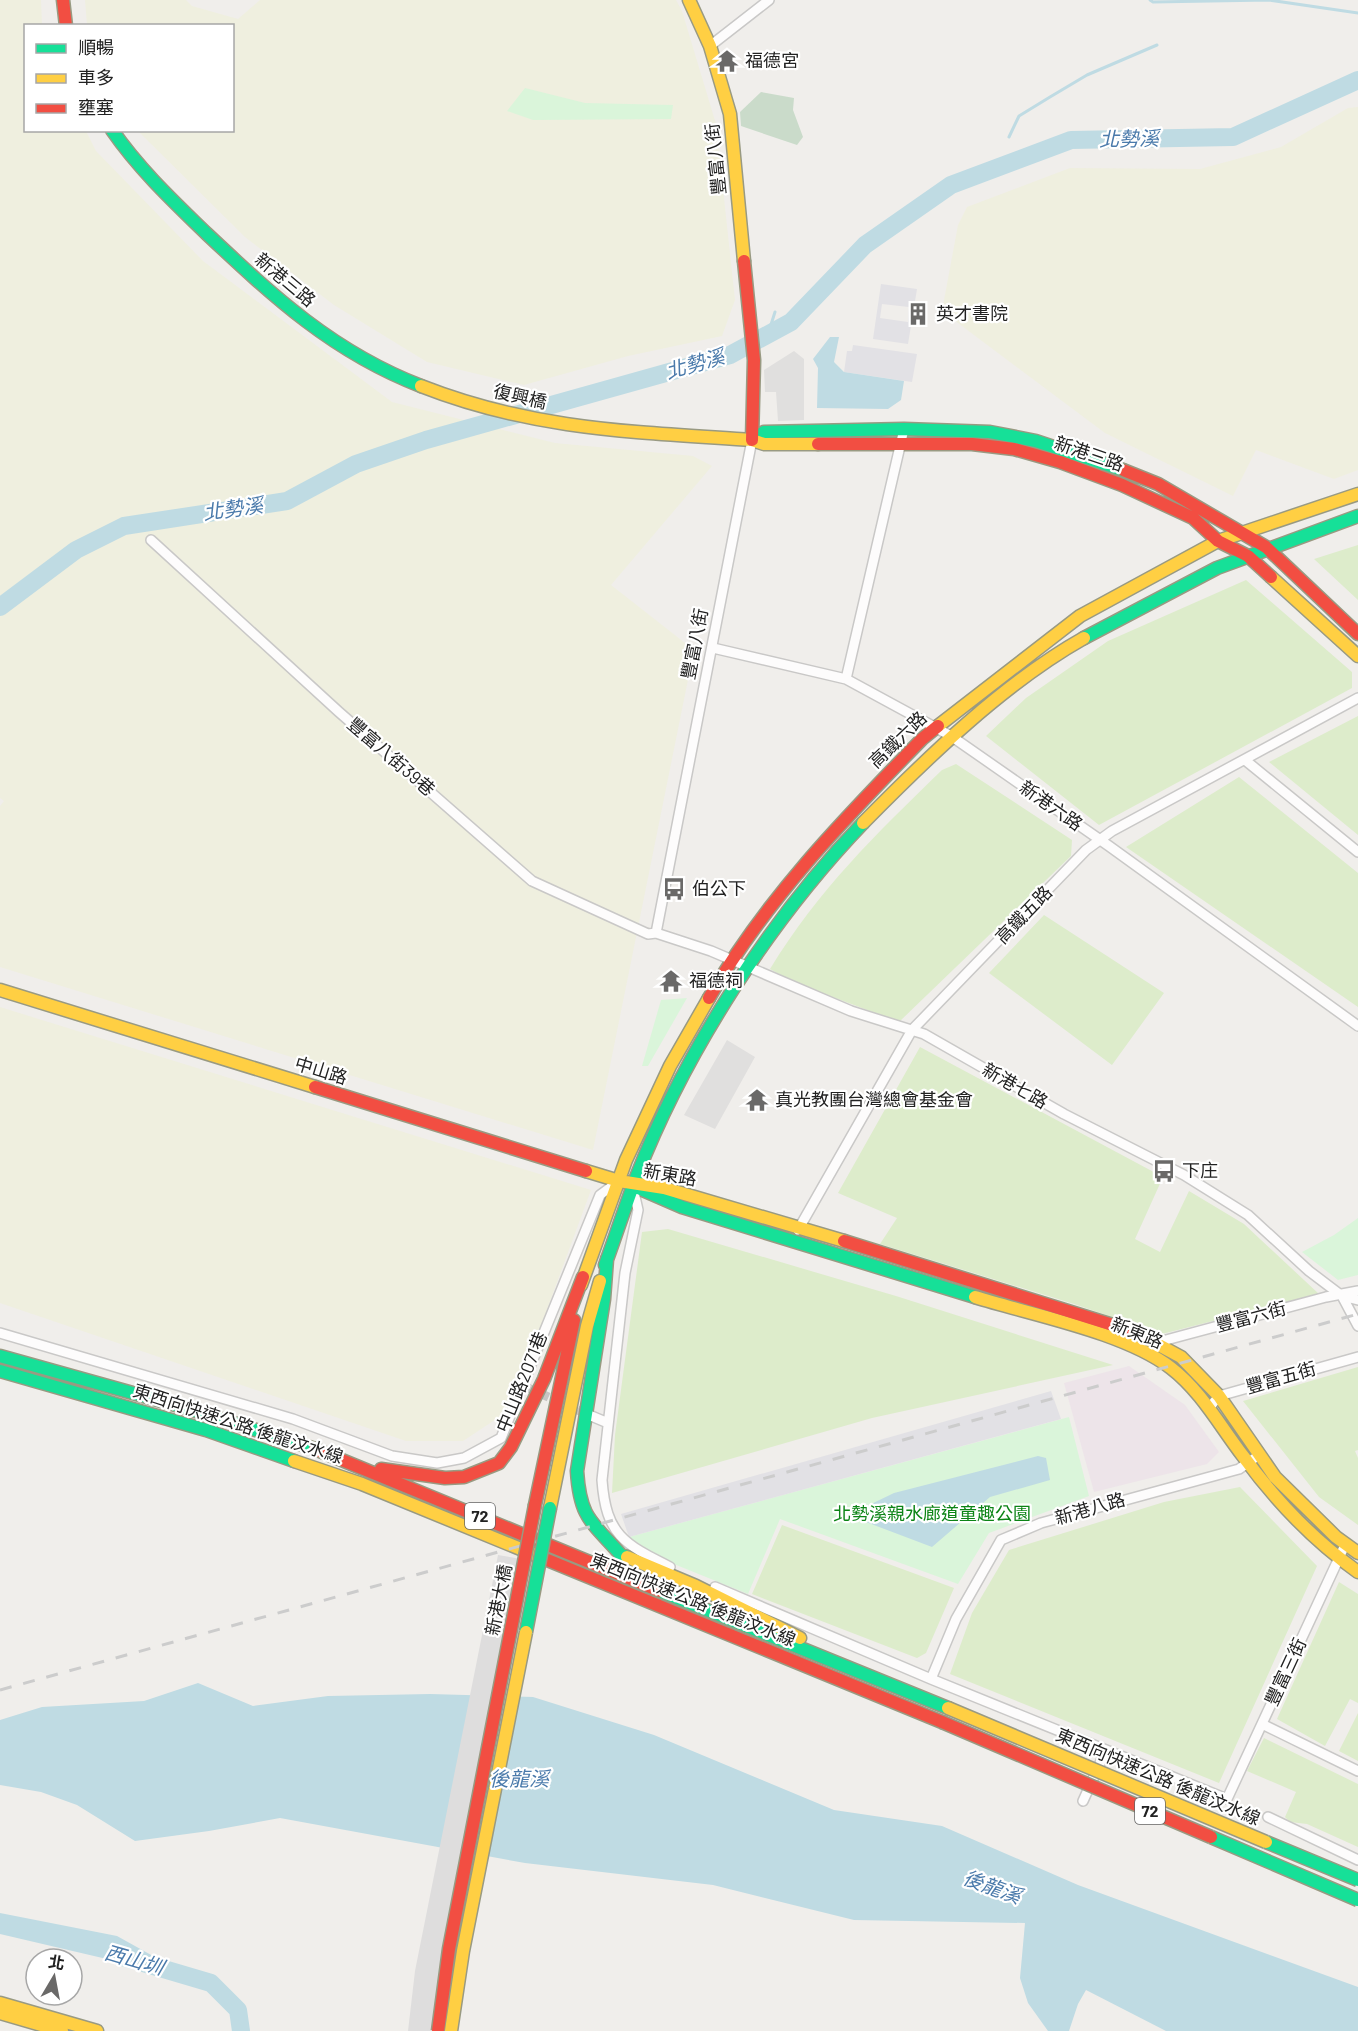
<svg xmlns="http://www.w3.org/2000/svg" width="1358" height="2031" font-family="Barlow,'Noto Sans TC',sans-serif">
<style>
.industrial{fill:#ede4e9}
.farmland{fill:#efefdf}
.grass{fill:#ddeccb}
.cemetery{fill:#cadbca}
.park{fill:#daf5da}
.parking{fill:#e0dfde}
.plaza{fill:#e2e1e5;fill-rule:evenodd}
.water{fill:#bfdbe3}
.pier{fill:#dedddd}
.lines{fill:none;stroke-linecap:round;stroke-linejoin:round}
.stream{stroke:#bfdbe3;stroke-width:3}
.river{stroke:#bfdbe3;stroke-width:18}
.street-tunnel{stroke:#c7c5c3;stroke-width:9;stroke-dasharray:9 4.5;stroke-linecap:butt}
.street-casing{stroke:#c9c8c7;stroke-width:12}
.fast-casing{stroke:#999a82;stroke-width:15}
.slow-casing{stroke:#999a82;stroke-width:15}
.jam-casing{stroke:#999a82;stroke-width:15}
.street{stroke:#fdfcfc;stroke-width:9}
.fast{stroke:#16e098;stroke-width:12}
.slow{stroke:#ffcf43;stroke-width:12}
.jam{stroke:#f24e42;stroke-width:12}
.rail{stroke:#ccc;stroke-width:3;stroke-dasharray:12 12;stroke-linecap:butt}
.fast-bridge-casing{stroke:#999a82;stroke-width:15;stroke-linecap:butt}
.slow-bridge-casing{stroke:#999a82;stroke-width:15;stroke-linecap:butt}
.jam-bridge-casing{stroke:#999a82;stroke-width:15;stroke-linecap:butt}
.fast-bridge{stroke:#16e098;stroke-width:12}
.slow-bridge{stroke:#ffcf43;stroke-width:12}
.jam-bridge{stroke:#f24e42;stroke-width:12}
.labels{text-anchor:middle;stroke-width:4.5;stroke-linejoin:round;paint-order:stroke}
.shield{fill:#fff;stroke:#646464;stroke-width:1.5}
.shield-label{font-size:16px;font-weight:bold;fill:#222}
.poi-label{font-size:18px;fill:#222;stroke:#fff;text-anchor:start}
.street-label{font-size:18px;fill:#222;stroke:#fff}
.park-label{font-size:18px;fill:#0c8416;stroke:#fff}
.water-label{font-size:20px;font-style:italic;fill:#4a7aab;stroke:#fff}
</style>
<rect width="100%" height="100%" fill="#f0eeeb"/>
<!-- industrial -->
<path class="industrial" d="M1129 1366 1185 1405 1219 1452 1207 1464 1094 1492 1064 1383Z"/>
<!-- farmland -->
<path class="farmland" d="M0 0H41L42 25 26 26V130L86 131 96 151 203 261 392 402 555 443 693 456 712 466 611 585 694 650 593 1150 0 967V806L4 801 0 798Z
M85 0H186L192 6 238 19 260 0H676L682 11 716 124 735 300 722 336 628 356 524 385 427 362 334 305 245 237 138 131 232 130V26L87 25Z
M1358 107V470L1334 479 1256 450 1233 496 1105 433 942 311 958 225 967 207 1070 168 1200 169 1281 147 1348 108Z
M0 1007 591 1190 510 1410 463 1441H406L0 1303Z"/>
<!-- grass -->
<path class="grass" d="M1358 545V600L1314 559Z
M1246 580 1352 672V688L1099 825 986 736 1026 698 1108 641Z
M1358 716V835L1269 762Z
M956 764 1072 840 1071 856 899 1022 793 982 770 969C819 889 875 835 942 770Z
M1239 777 1358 873V1007L1126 847Z
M1044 915 1164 993 1112 1065 989 973Z
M920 1047 1163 1177 1135 1239 1160 1252 1189 1191 1244 1224 1319 1294 1162 1334 1074 1304 880 1244 897 1218 838 1193Z
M668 1229 896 1296 1113 1365 872 1418 612 1493 615 1435 642 1232Z
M1358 1367V1450L1355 1451 1358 1458V1525L1319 1497 1243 1401Z
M1240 1487 1317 1566 1219 1783 950 1674 972 1613 1009 1550 1164 1502Z
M782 1525 954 1588 926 1653 917 1658 752 1594Z
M1339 1582 1358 1594V1703L1350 1699 1325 1746 1277 1719Z
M1358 1713V1761L1339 1751Z
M1264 1738 1358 1784V1847L1307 1824 1290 1822 1285 1817 1296 1792 1247 1771Z"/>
<!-- cemetery -->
<path class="cemetery" d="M761 92 794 98 793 110 803 137 797 145 741 126 740 112Z"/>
<!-- park -->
<path class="park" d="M525 88 585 103 673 105 671 119 533 120 507 111Z
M687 998 648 1066H642L661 1000Z
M1358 1218V1275L1338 1280 1302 1252 1334 1235Z
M1069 1417 1089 1496 989 1533 958 1584 780 1519 748 1594 664 1560 629 1537Z"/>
<!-- parking -->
<path class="parking" d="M794 351 804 359V420L778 421 776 392H765L764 370Z
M727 1040 755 1057 715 1129 684 1115Z"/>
<!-- plaza -->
<path class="plaza" d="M881 284 917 289 908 344 873 339ZM882 304 909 307 908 322 880 318Z
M853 345 917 354 912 382 844 372 847 351H852Z
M1051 1391 1061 1419 629 1537 621 1514Z"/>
<!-- water -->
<path class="water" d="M830 337H839L834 362 844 372 904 381 901 400 888 409 817 408 818 368 813 359Z
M1038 1456 1046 1458 1050 1480 990 1497 932 1547 866 1522 862 1516 865 1507 894 1493Z
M198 1683 253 1706 328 1696 430 1694 533 1697 654 1735 834 1810 942 1826 1078 1885 1358 1987V2031H1166L1086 1990 1078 2004 1069 2031H1048L1028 2003 1020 1978 1025 1923 854 1920 713 1885 525 1863 280 1818 209 1831 135 1841 77 1805 41 1792 0 1785V1720L42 1707 144 1701Z
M0 1913 117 1936 153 1956 141 1967 0 1934Z"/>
<!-- pier -->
<path class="pier" d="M498 1555 533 1561 444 2003V2031H408L415 1971Z"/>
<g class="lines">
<!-- stream -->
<path class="stream" d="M1150 0 1153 2 1269 0 1358 13
M1009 137 1019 116 1050 97 1087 75 1157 45
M768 334 775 312"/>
<!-- river -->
<path class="river" d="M0 607 76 550 124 526 287 501 356 464 426 440 730 355 791 322 865 245 951 185 1071 140 1233 137 1358 80
M123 1957 211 1983 238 2010 241 2031"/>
<!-- street-tunnel -->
<path class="street-tunnel" d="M528 1388 589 1415"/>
<!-- street casing -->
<g class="street-casing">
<path id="street" d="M710 46 769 0
M151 540 339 712 532 881 648 934 656 933 711 951 851 1011 924 1034 1064 1114 1184 1175 1248 1215 1309 1271 1342 1296 1358 1300
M713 648 846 679 951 736 1109 846 1358 1026
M846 679 904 429
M1245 760 1358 852
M656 933 752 440
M633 1188 638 1210 625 1273 602 1480C606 1535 624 1544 670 1567
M798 1230 912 1030 1086 850 1112 831 1358 698
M1342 1296 1358 1326
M0 1333 293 1419 392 1456 437 1463 464 1458 501 1438 600 1195 619 1181
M1157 1348 1166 1340 1326 1297 1358 1291
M1209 1408 1219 1396 1358 1357
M589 1415 608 1423
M715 1587 931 1679 1227 1799 1345 1545
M931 1679 956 1619 1001 1540 1041 1523 1239 1469 1259 1455
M1262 1724 1358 1771
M1083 1801 1106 1750
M1268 1817 1358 1860"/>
</g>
<!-- fast casing -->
<g class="fast-casing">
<path id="fast" d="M112 130C139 169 173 201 207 234 274 297 333 352 421 386
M752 440 764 432 904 429 990 432 1036 441 1123 470
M1084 638 1217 568 1358 516
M636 1187 682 1207 975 1297
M607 1259 604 1299 577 1471C580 1518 591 1521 621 1555L627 1557
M605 1265C616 1235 626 1204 637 1175 686 1050 770 920 863 823
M0 1356 190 1409 315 1449
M0 1371 206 1430 294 1461
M660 1591 948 1708"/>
</g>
<!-- slow casing -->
<g class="slow-casing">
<path id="slow" d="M689 0 710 46 730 114 744 261
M421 386C533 430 634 432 752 440L764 444H818
M1271 577 1358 656
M938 726 1080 616 1218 541 1358 494
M863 823C927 758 1004 683 1084 638
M0 990 315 1087
M586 1171 619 1181 664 1188 844 1241
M581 1285 626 1160 670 1066 709 998
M975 1297C1032 1315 1124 1332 1171 1368 1201 1391 1220 1426 1243 1456 1276 1501 1313 1540 1358 1572
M1144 1337 1181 1357 1219 1396 1275 1477 1336 1537 1358 1553
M294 1461 362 1484 545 1559
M550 1508 587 1326 600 1281
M627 1557 696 1586 800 1638
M0 2003 97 2031
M0 2013 62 2031"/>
</g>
<!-- jam casing -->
<g class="jam-casing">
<path id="jam" d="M63 0 66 26
M744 261 754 360 752 440
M818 444H972L1014 449 1060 462 1122 485 1193 518 1218 541 1248 556 1271 577
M1123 470 1158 484 1266 547 1358 634
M709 998C765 900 844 819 922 739L938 726
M315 1087 586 1171
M844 1241 1132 1331 1144 1337
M315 1449 660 1591
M381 1469 445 1478 464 1477 499 1463 511 1447 544 1379 583 1277
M535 1505 574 1320
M545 1559 942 1722"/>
</g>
<!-- street -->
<use href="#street" class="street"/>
<!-- fast -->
<use href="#fast" class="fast"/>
<!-- slow -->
<use href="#slow" class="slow"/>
<!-- jam -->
<use href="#jam" class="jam"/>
<!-- rail -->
<path class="rail" d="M0 1690 1358 1314"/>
<!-- fast-bridge casing -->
<g class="fast-bridge-casing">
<path id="fast-bridge" d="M526 1632 550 1508
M1211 1837 1358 1900
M1266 1842 1358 1880"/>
</g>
<!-- slow-bridge casing -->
<g class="slow-bridge-casing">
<path id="slow-bridge" d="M948 1708 1266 1842
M451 2031 463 1951 526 1632"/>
</g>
<!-- jam-bridge casing -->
<g class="jam-bridge-casing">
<path id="jam-bridge" d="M942 1722 1211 1837
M438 2031 449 1949 535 1505"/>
</g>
<!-- fast-bridge -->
<use href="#fast-bridge" class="fast-bridge"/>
<!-- slow-bridge -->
<use href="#slow-bridge" class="slow-bridge"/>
<!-- jam-bridge -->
<use href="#jam-bridge" class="jam-bridge"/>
</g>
<!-- icons -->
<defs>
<g id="temple-bare" transform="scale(1.8)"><path d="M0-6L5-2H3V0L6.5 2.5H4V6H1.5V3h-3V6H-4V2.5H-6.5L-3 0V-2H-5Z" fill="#6a6968" stroke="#fff" stroke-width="2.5" paint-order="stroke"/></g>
<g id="building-bare" transform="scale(1.8)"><path d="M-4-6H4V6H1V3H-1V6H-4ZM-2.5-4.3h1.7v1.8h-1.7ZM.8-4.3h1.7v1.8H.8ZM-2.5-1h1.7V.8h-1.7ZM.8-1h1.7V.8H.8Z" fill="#6a6968" stroke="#fff" stroke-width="2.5" paint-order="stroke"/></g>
<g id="bus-bare" transform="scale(1.8)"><path d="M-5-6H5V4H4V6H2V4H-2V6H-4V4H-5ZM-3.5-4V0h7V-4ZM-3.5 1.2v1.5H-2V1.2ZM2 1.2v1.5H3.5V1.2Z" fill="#6a6968" stroke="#fff" stroke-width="2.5" paint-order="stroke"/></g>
</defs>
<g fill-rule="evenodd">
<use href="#temple-bare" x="727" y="61"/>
<use href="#building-bare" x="918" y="314"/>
<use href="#bus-bare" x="674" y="889"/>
<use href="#temple-bare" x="671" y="981"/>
<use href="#temple-bare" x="757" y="1100"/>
<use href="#bus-bare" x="1164" y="1171"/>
</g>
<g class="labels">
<!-- shield labels -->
<g class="shield">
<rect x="465" y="1503" width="30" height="26" rx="4.5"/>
<rect x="1135" y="1798" width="30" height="26" rx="4.5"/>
</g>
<g class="shield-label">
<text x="480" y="1522">72</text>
<text x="1150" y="1817">72</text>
</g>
<!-- poi labels -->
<g class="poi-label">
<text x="745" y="67">福德宮</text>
<text x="936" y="320">英才書院</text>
<text x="692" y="895">伯公下</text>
<text x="689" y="987">福德祠</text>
<text x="775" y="1106">真光教團台灣總會基金會</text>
<text x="1182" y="1177">下庄</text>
</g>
<!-- street labels -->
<g class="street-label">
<text transform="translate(716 159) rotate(-96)" y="6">豐富八街</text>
<text transform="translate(285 280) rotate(40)" y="6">新港三路</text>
<text transform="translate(520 397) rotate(13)" y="6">復興橋</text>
<text transform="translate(1089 454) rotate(19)" y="6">新港三路</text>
<text transform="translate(695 644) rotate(-79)" y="6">豐富八街</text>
<text transform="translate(898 740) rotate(-44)" y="6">高鐵六路</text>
<text transform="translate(391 757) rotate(41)" y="6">豐富八街39巷</text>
<text transform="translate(1051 806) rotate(35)" y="6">新港六路</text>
<text transform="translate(1024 915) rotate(-46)" y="6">高鐵五路</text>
<text transform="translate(321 1071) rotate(17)" y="6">中山路</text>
<text transform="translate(1015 1086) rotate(30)" y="6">新港七路</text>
<text transform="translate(670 1175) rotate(10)" y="6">新東路</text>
<text transform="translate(1251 1317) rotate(-15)" y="6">豐富六街</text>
<text transform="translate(1137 1333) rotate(22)" y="6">新東路</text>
<text transform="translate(1281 1378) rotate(-16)" y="6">豐富五街</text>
<text transform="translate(522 1382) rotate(-68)" y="6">中山路2071巷</text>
<text transform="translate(238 1424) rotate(18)" y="6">東西向快速公路 後龍汶水線</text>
<text transform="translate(1090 1509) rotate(-16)" y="6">新港八路</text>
<text transform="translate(499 1600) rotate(-79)" y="6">新港大橋</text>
<text transform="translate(693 1600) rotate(22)" y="6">東西向快速公路 後龍汶水線</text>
<text transform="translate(1286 1672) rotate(-65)" y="6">豐富三街</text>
<text transform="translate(1158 1777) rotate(23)" y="6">東西向快速公路 後龍汶水線</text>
</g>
<!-- park labels -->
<g class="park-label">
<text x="932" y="1520">北勢溪親水廊道童趣公園</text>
</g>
<!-- water labels -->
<g class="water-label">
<text transform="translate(1129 139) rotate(-1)" y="7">北勢溪</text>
<text transform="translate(695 364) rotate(-16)" y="7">北勢溪</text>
<text transform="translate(233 509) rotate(-8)" y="7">北勢溪</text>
<text x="519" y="1786">後龍溪</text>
<text transform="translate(992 1887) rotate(20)" y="7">後龍溪</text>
<text transform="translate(134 1960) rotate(16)" y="7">西山圳</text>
</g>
</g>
<!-- legend -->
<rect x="24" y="24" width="210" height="108" fill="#ffffff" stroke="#a7a7a7" stroke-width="1.5"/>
<rect x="36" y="44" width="30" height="9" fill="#16e098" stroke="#a7a7a7" stroke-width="1.5"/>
<text x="78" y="54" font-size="18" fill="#222222">順暢</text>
<rect x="36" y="74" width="30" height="9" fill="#ffcf43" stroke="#a7a7a7" stroke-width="1.5"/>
<text x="78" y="84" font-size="18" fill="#222222">車多</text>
<rect x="36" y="104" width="30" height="9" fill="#f24e42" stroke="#a7a7a7" stroke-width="1.5"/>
<text x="78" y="114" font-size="18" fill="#222222">壅塞</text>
<!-- north arrow -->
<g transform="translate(54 1977) rotate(10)"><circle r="28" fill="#ffffff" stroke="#a7a7a7" stroke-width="1.5"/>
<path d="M0-4.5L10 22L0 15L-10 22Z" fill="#6a6968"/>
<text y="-9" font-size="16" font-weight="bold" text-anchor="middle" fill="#222222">北</text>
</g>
</svg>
